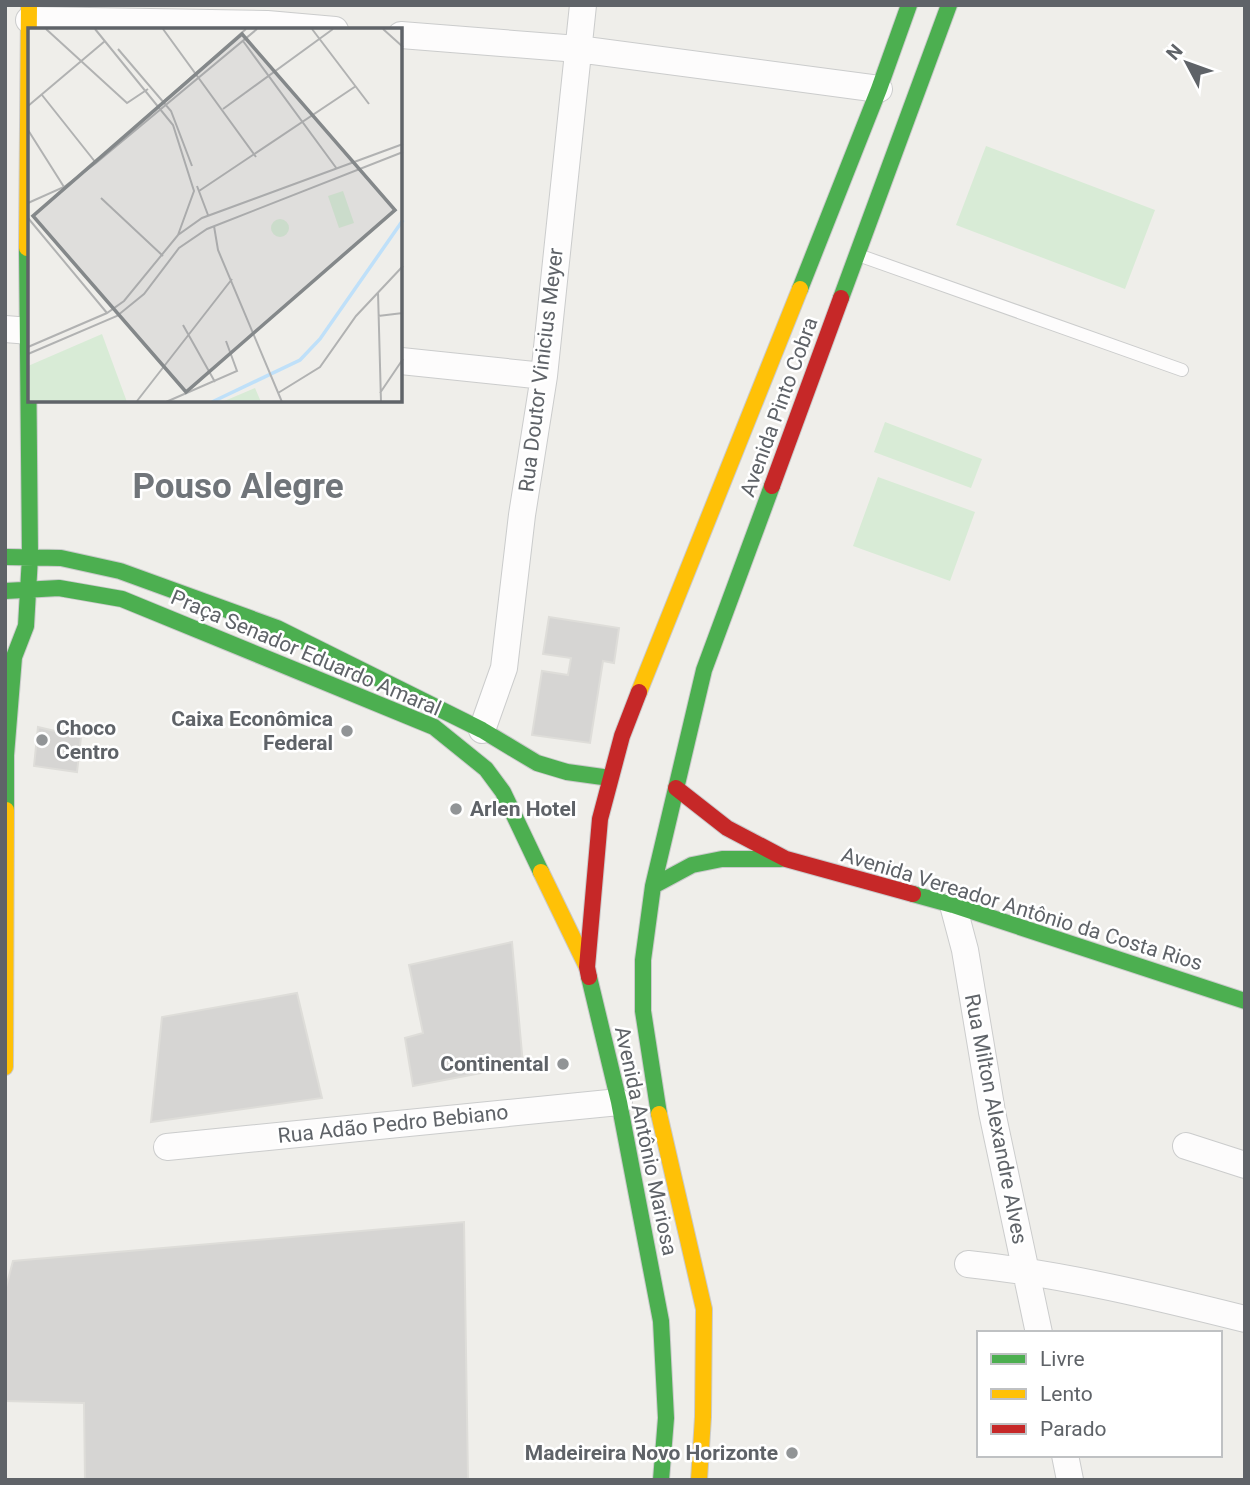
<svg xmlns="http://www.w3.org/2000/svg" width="1250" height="1485" font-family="Roboto,sans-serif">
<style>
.green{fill:#d8ebd6}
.building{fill:#d6d5d3;stroke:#deddd9;stroke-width:2}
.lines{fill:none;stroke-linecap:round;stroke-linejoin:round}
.lane-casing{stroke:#cbcccc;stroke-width:14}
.street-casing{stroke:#cbcccc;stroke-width:28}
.fast-casing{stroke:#cacacb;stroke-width:18}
.slow-casing{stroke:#cacacb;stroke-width:18}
.jam-casing{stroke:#cacacb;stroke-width:18}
.lane{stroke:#fdfcfc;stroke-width:12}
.street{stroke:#fdfcfc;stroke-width:26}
.fast{stroke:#4caf50;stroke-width:16}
.slow{stroke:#ffc107;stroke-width:16}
.jam{stroke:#c62828;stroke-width:16}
.poi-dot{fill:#919496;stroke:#fff;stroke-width:2.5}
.labels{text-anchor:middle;stroke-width:5;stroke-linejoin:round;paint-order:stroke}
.street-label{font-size:21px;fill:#5f6368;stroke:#fff}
.poi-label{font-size:21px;font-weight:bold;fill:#5f6368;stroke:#fff;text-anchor:end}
.town-label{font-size:35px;font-weight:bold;fill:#70757a;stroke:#fff}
.inset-river{fill:none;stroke:#bfe0f9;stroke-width:3.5}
.inset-road{fill:none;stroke:#b1b2b2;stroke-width:2}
.view{fill:#84888a;fill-opacity:0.15;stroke:#84888a;stroke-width:3.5}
.inset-edge{fill:none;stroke:#5f6368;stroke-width:3.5}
</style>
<rect width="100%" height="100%" fill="#efeeea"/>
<!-- green -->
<path class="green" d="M986 146 1155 210 1125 289 956 225Z
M885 422 982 459 971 488 874 452Z
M878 477 975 512 950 581 853 546Z"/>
<!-- building -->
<path class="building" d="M549 617 619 628 614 663 603 661 590 743 532 735 542 671 568 675 571 658 543 654Z
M38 727 81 737 77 772 34 766Z
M512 942 523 1065 413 1086 405 1038 423 1033 409 965Z
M297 993 322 1098 151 1122 162 1017Z
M464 1222 468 1480H85L84 1403 5 1401V1291L13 1261Z"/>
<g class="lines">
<!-- lane casing -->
<g class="lane-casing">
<path id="lane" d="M861 256 1182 370"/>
</g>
<!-- street casing -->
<g class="street-casing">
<path id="street" d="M29 20 267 24 335 30
M401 35 578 49 879 89
M5 329 30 331
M401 361 544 376
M482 730 504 668 522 515 544 376 583 5
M953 905 965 950 992 1112 1039 1333
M1186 1146 1245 1165
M167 1147 619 1102
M968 1264C1062 1274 1153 1296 1245 1319
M1065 1455 1070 1480"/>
</g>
<!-- fast casing -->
<g class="fast-casing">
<path id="fast" d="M800 289 879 89 909 5
M841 298 949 5
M7 557 61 558 120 571 277 628 482 730 537 763 567 772 610 778
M5 591 59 588 122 599 434 727 486 769 503 792 541 872
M6 810V755L14 657 26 626 30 557 27 248
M653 886 692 865 722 859H781
M913 894 953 905 1245 1001
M589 977 619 1102 661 1321 666 1418 661 1480
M659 1114 643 1011V960L653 886 704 670 772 486"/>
</g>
<!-- slow casing -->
<g class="slow-casing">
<path id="slow" d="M27 248 29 5
M639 692 800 289
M541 872 587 967
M5 1067 6 810
M659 1114 704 1309 703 1417 699 1480"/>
</g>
<!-- jam casing -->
<g class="jam-casing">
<path id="jam" d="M772 486 841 298
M676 788 727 828 786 859 913 894
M589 977 587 967 600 819 622 736 639 692"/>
</g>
<!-- lane -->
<use href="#lane" class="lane"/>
<!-- street -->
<use href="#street" class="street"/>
<!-- fast -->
<use href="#fast" class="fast"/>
<!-- slow -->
<use href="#slow" class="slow"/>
<!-- jam -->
<use href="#jam" class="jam"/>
</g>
<!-- markers -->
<g class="poi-dot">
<circle cx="347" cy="731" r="7"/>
<circle cx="42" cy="740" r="7"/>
<circle cx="456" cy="809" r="7"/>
<circle cx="563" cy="1064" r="7"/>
<circle cx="792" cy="1453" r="7"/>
</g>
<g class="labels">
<!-- street labels -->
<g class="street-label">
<text transform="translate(541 370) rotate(-83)" y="7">Rua Doutor Vinicius Meyer</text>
<text transform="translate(779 407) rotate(-70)" y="7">Avenida Pinto Cobra</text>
<text transform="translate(306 653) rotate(23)" y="7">Praça Senador Eduardo Amaral</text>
<text transform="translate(1022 909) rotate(17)" y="7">Avenida Vereador Antônio da Costa Rios</text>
<text transform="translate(996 1119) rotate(79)" y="7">Rua Milton Alexandre Alves</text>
<text transform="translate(393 1124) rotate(-6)" y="7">Rua Adão Pedro Bebiano</text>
<text transform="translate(646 1141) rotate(78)" y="7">Avenida Antônio Mariosa</text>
</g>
<!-- poi labels -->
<g class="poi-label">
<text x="333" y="726">Caixa Econômica<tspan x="333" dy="24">Federal</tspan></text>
<text x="56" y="735" text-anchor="start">Choco<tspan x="56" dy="24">Centro</tspan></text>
<text x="470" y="816" text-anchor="start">Arlen Hotel</text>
<text x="549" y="1071">Continental</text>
<text x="778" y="1460">Madeireira Novo Horizonte</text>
</g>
<!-- town labels -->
<g class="town-label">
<text x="238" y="498">Pouso Alegre</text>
</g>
</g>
<!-- overview -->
<g transform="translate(28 28)">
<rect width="374" height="374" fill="#efeeea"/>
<path d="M315 163 326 195 311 200 300 168ZM243 200a9 9 0 1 1 18 0a9 9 0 1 1-18 0ZM74 306 99 374H0V338ZM227 360 233 374H194Z" fill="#d8ebd6"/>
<path class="inset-river" d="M184 374 272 332 292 311 375 192"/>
<path class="inset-road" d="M18 1 99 75 120 61M67 1 145 97 166 163 150 207M135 1 228 129M284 1 341 76M355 1 375 19M215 13 309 141M90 21 143 83 164 138M14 67 68 135M134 75 218 1M0 78 77 13M195 81 305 1M0 102 36 159M169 158 180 187M171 163 328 58M73 170 135 228M0 175 36 159 68 135 229 1M0 190 79 285M186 198 190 222 254 374M350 264 353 374M350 288 375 285M155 297 187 354M0 319 79 285 96 273 150 207 174 190 375 116M0 326 89 288 116 266 151 220 179 201 375 124M250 365 292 339 328 288 375 238M352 365 375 331M109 373 204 251M138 374 209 343 198 313"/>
<path class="view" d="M214 6 367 182 158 364 5 188Z"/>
<rect width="374" height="374" class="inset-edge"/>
</g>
<!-- border -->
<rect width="1250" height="1485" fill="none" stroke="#5f6368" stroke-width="14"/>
<!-- legend -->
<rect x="977" y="1331" width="245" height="126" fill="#ffffff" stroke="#bfc1c3" stroke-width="2"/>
<rect x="991" y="1354" width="35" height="10" fill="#4caf50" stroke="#bfc1c3" stroke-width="2"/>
<text x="1040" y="1366" font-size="21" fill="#5f6368">Livre</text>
<rect x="991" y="1389" width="35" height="10" fill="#ffc107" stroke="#bfc1c3" stroke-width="2"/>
<text x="1040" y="1401" font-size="21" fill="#5f6368">Lento</text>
<rect x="991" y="1424" width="35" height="10" fill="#c62828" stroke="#bfc1c3" stroke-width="2"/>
<text x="1040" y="1436" font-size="21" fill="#5f6368">Parado</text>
<!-- north arrow -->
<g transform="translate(1187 63) rotate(311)" stroke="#ffffff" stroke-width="5" paint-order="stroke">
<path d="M0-5L12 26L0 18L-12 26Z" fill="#5f6368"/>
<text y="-10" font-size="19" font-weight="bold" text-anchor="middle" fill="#5f6368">N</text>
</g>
</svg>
